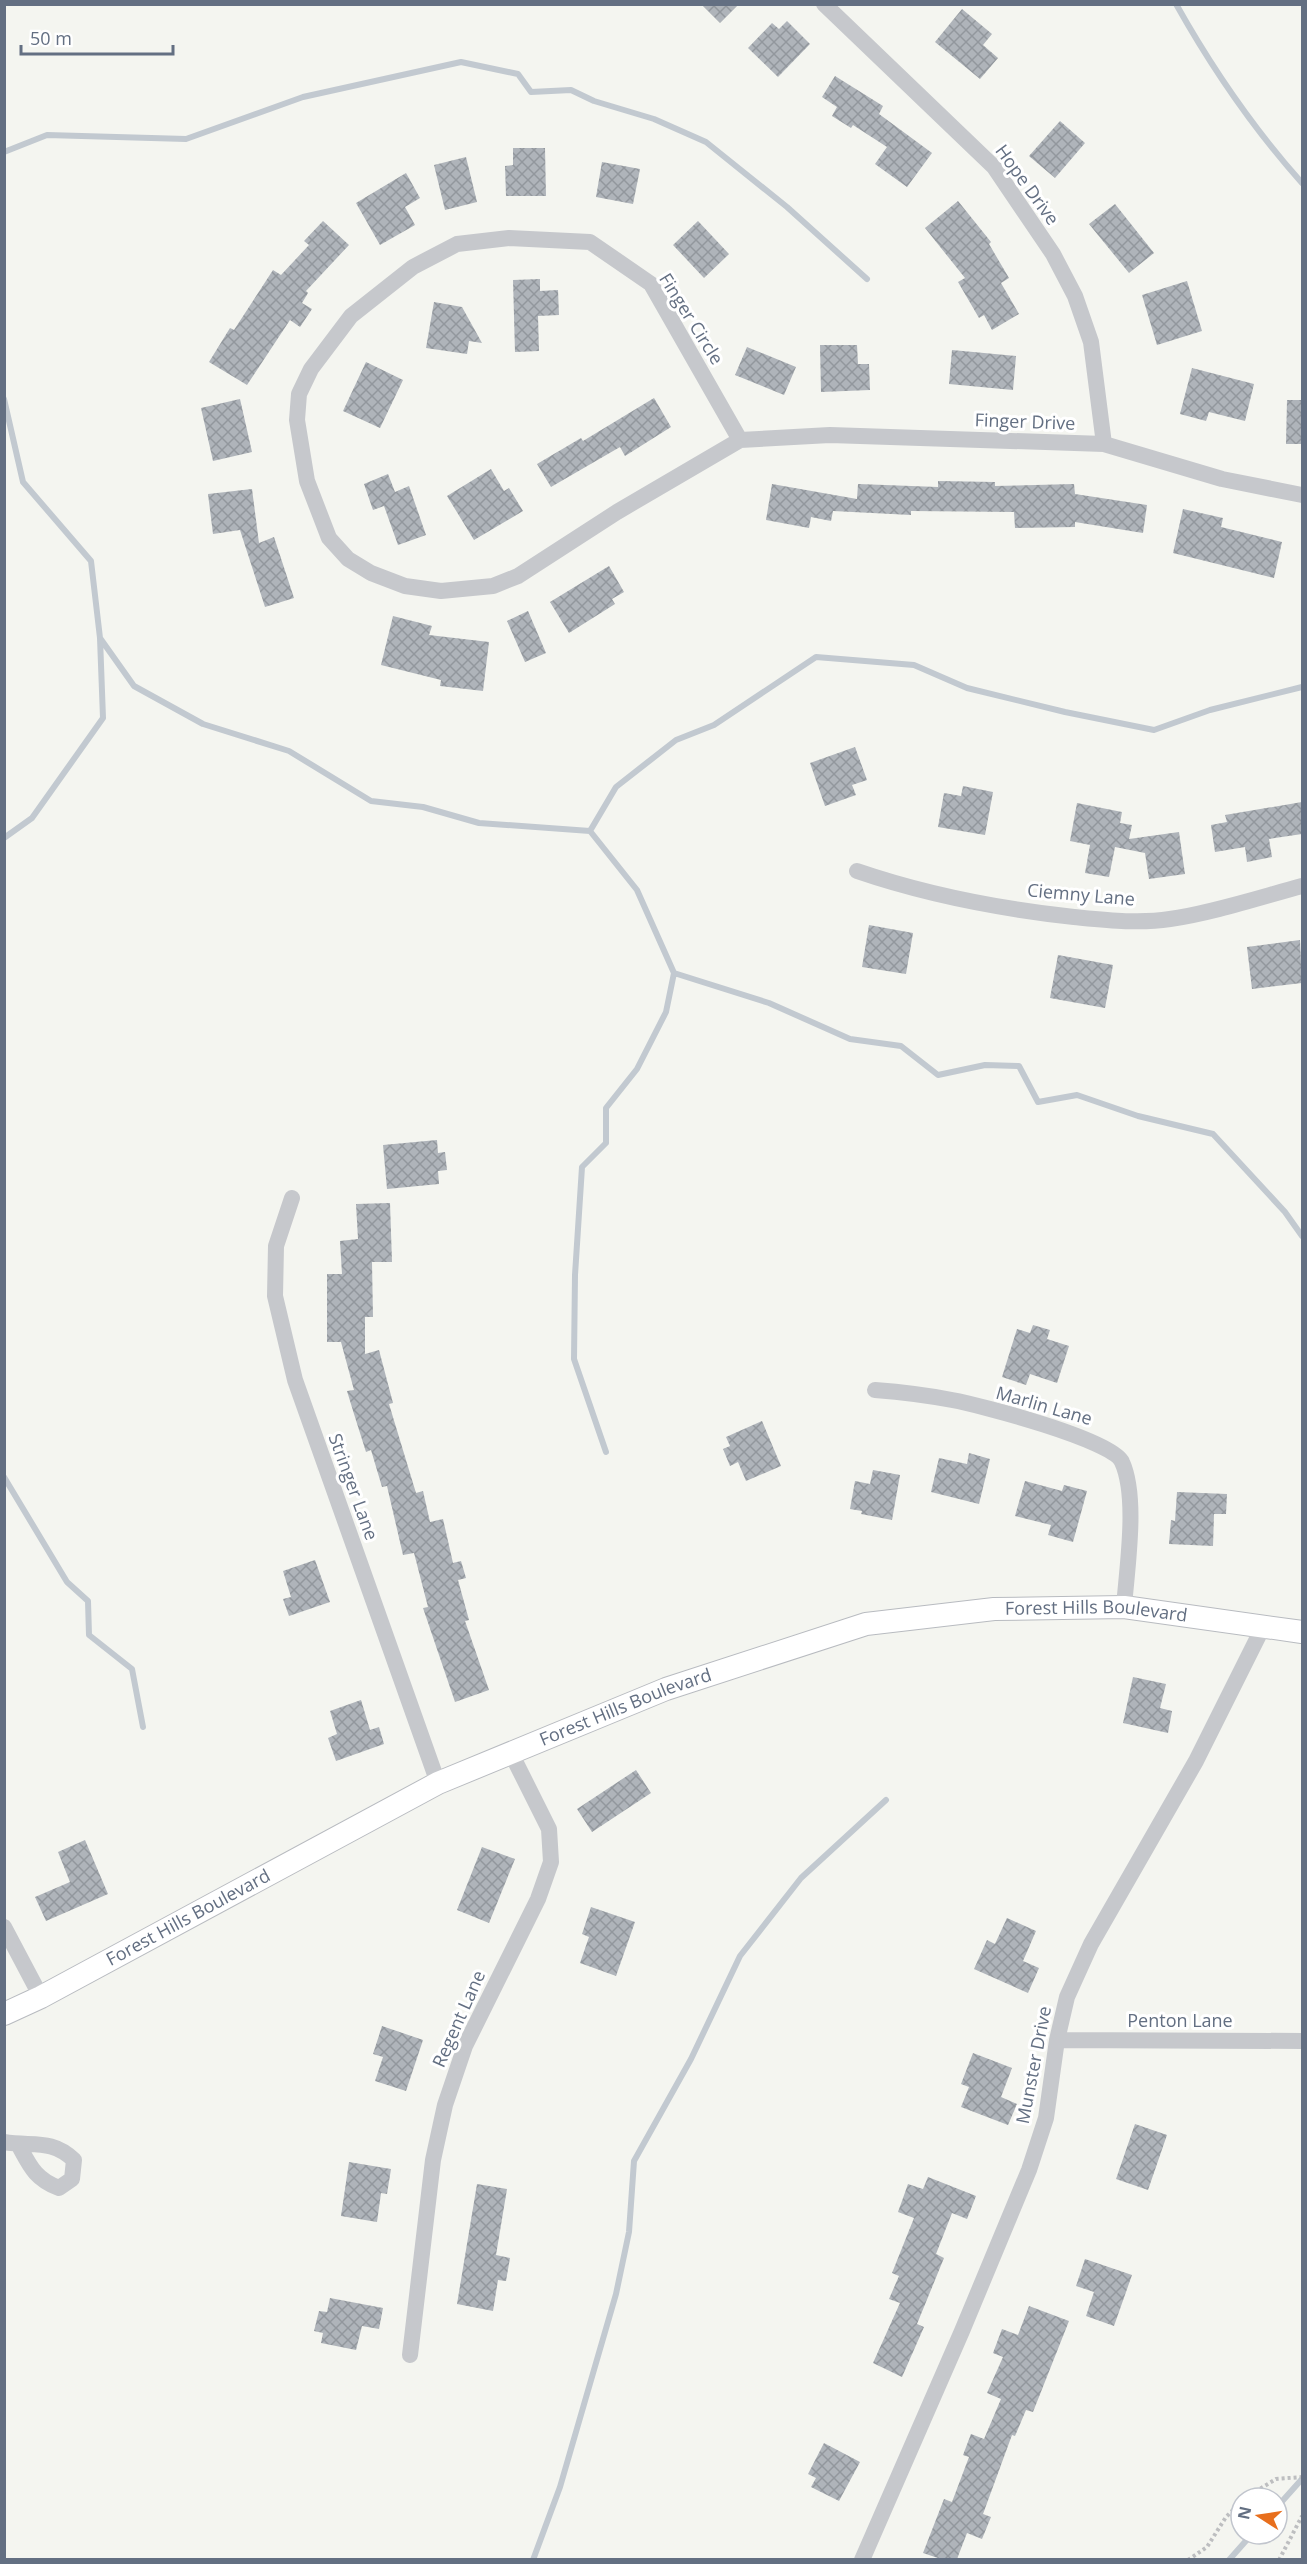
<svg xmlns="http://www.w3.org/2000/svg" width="1307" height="2564" font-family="'Open Sans',sans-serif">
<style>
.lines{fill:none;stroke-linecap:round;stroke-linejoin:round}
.stream{stroke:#c2c9d0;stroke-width:6}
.building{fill:url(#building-cross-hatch)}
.secondary-casing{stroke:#b8bbc0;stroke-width:24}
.path{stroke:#bdbec0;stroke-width:4;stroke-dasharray:3 3;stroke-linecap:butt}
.street{stroke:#c6c8cc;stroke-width:16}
.secondary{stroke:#fff;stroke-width:22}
.labels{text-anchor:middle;stroke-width:6;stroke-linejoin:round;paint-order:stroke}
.street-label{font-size:18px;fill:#636f82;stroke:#fff}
</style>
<defs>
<pattern id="building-cross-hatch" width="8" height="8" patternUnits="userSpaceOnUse" patternTransform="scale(1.5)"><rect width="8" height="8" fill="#afb4ba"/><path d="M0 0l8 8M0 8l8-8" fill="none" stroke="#92979d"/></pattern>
</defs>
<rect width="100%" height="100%" fill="#f4f5f0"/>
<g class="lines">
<!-- stream -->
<path class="stream" d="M1176 4C1213 70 1252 127 1302 183
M4 152 47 135 186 139 303 97 461 62 518 74 531 92 571 90 594 101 654 119 706 142 787 207 867 279
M4 399 23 482 91 561 100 638 134 686 203 724 289 751 371 801 423 807 479 823 590 831 637 890 674 973 769 1003 850 1039 901 1046 938 1075 985 1065 1019 1066 1038 1102 1077 1095 1138 1116 1213 1134 1285 1212 1302 1236
M590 831 616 787 676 740 714 725 816 657 914 665 967 688 1065 712 1154 730 1210 710 1302 687
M4 838 32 818 103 718 100 638
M606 1452 574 1359 575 1275 582 1167 606 1143V1108L637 1069 666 1012 674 973
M4 1477 67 1582 88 1601 89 1635 132 1669 143 1727
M1277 2507 1302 2479
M533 2560 560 2487 616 2294 629 2232 634 2161 691 2059 740 1956 801 1878 886 1800
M1229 2560 1252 2534"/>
</g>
<!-- building -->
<path class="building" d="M701 4H739L720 23Z
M962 9 992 34 983 45 998 58 980 79 935 42Z
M787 21 810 44 778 77 748 48 772 23 779 29Z
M835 76 883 106 879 114 932 153 907 187 875 164 887 147 853 125 851 128 832 116 837 107 822 97Z
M1060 121 1085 143 1055 178 1029 156Z
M513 148H545L546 196H506L505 166 513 165Z
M466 157 477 202 445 210 434 165Z
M602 162 640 169 633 204 596 197Z
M406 173 420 198 405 207 415 225 380 245 356 203Z
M958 201 991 242 989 244 1009 278 1001 283 1019 314 992 330 984 315 979 318 958 282 965 278 925 228Z
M1115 204 1154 253 1129 273 1089 224Z
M323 221 349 245 306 291 308 293 302 303 312 309 300 327 290 320 247 385 209 362 230 328 234 330 273 270 281 275 309 245 304 241Z
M698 221 729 254 704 278 673 245Z
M540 279V291L558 290 559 315 538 316 539 351 515 352 513 280Z
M1187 281 1202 331 1157 345 1142 295Z
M434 302 462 307 482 343 469 341 467 354 426 348Z
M820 345H857L858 364H869L870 390 821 392Z
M747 347 796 367 784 395 735 375Z
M952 350 1016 356 1013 390 949 384Z
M366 362 403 380 380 428 343 411Z
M1192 368 1254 384 1245 421 1209 412 1206 421 1180 414Z
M654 398 671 427 625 456 620 447 551 487 537 464 581 438 583 441Z
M240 399 252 452 213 461 201 408Z
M1287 400H1302V444H1286Z
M491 469 504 491 509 488 523 511 474 540 447 496Z
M388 474 395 492 409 486 426 535 398 545 384 506 373 510 364 484Z
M938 481 995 482V486L1074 484 1075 494 1147 505 1143 533 1075 522V527L1015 528 1014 512 911 511V515L833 511 831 521 811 517 809 528 766 520 772 484 857 499 858 484 938 487Z
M252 489 259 543 274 537 294 598 265 607 240 530 213 534 208 494Z
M1183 509 1223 518 1221 527 1282 542 1274 578 1173 553Z
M609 566 624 592 612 599 615 604 569 633 550 602Z
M528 611 546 653 525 662 507 621Z
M393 616 432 626 429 635 489 642 483 691 440 686 441 680 381 665Z
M855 747 867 780 852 785 856 795 825 806 810 763Z
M963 786 993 792 985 835 938 827 944 793 961 796Z
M1302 802V834L1269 839 1272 857 1247 862 1245 847 1215 852 1211 825 1227 822 1225 815Z
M1077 803 1122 812 1120 823 1132 825 1129 839 1179 832 1185 874 1149 879 1145 853 1115 847 1109 877 1085 873 1090 845 1070 841Z
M869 925 913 933 906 974 862 967Z
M1300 940 1302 983 1252 989 1247 947Z
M1058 955 1113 965 1105 1008 1050 998Z
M437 1140 438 1153 445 1152 447 1170 438 1171 439 1184 387 1189 383 1145Z
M390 1203 392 1262H372L373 1317H365V1354L379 1350 393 1403 389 1404 416 1493 423 1491 430 1522 443 1519 453 1563 461 1561 466 1578 458 1580 469 1620 465 1621 489 1690 455 1702 423 1608 428 1607 414 1553 403 1555 387 1486 382 1487 371 1450 366 1452 354 1414 347 1391 354 1390 341 1342H327V1274H342L340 1241 358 1239 356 1204Z
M1033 1325 1050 1330 1047 1339 1069 1346 1057 1383 1030 1374 1026 1385 1002 1377 1017 1329 1030 1333Z
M762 1421 781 1466 746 1481 738 1462 730 1466 723 1449 730 1446 726 1437Z
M969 1453 990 1459 979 1504 931 1492 939 1458 967 1464Z
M873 1470 900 1475 892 1520 861 1514 862 1511 850 1509 855 1481 870 1484Z
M1025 1481 1062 1491 1064 1485 1087 1491 1073 1542 1048 1535 1051 1525 1015 1516Z
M1177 1492 1227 1494 1226 1514H1214L1213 1546 1169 1544 1171 1520 1175 1521Z
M315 1560 330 1602 289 1616 283 1599 291 1597 283 1571Z
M1133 1677 1166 1684 1160 1708 1172 1711 1168 1733 1123 1723Z
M361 1700 370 1730 379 1727 384 1744 336 1761 328 1738 337 1734 330 1711Z
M636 1770 651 1793 592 1832 577 1809Z
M85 1840 108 1894 46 1921 35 1897 70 1882 58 1852Z
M482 1847 515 1859 489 1923 457 1910Z
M591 1907 635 1922 616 1976 580 1963 589 1937 582 1934Z
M1007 1918 1036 1931 1023 1961 1039 1968 1028 1993 974 1969 987 1940 995 1944Z
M382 2026 423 2040 406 2091 375 2081 383 2057 373 2054Z
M973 2053 1012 2068 1001 2097 1017 2104 1008 2125 961 2107 969 2087 961 2084Z
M1135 2124 1167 2135 1148 2190 1116 2179Z
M349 2162 391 2169 387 2194 381 2193 377 2222 341 2216Z
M928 2177 976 2196 967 2219 952 2213 936 2254 944 2258 917 2324 924 2327 902 2377 873 2363 900 2303 889 2299 899 2276 892 2273 914 2218 898 2212 908 2184 923 2189Z
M477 2184 507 2189 496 2255 510 2258 506 2281 498 2280 493 2311 457 2304Z
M1085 2259 1132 2275 1114 2326 1086 2316 1094 2292 1076 2286Z
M330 2298 383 2308 379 2329 362 2326 356 2350 321 2343 323 2333 314 2331 319 2311 327 2312Z
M1029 2306 1069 2321 1033 2412 1026 2410 1015 2436 1012 2435 983 2514 991 2517 982 2539 967 2533 957 2559H941L923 2553 944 2499 952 2502 969 2457 963 2455 971 2434 984 2439 1001 2399 987 2393 1003 2357 993 2353 1002 2329 1018 2335Z
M824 2443 860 2462 839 2501 811 2487 816 2478 808 2474Z"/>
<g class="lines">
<!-- secondary casing -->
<g class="secondary-casing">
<g id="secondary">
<path id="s1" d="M4 2014 41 1997 438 1783 666 1689 866 1624 994 1609 1124 1607 1302 1632"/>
</g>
</g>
<!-- path -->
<path class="path" d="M1245 2498 1276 2479 1302 2477
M1188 2560 1207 2547 1226 2517 1241 2502
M1279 2560 1302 2516"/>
<!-- street -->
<path class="street" d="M824 4 994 167 1053 254 1075 296 1091 342 1104 444
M509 238 590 242 651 284 740 440 617 512 518 576 493 586 441 591 405 586 371 573 348 559 329 538 307 481 297 420 299 394 311 369 351 316 413 267 457 244Z
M740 440 830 435 1104 444 1222 479 1302 495
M857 871C927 895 1001 909 1074 917 1105 920 1139 924 1170 919 1212 913 1261 897 1302 886
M292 1198 276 1246 275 1296 295 1380 438 1783
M875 1390C901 1392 926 1395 952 1400 980 1405 1113 1440 1122 1462 1138 1497 1127 1567 1124 1607
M4 1927 41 1997
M1057 2040 1302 2041
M4 2142C32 2147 51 2138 74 2160L72 2179 59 2188C35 2179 30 2166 18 2144
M410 2355 433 2160 445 2105 465 2046 538 1899 551 1862 549 1829 510 1751
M862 2560 962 2331 1029 2170 1046 2118 1057 2040 1067 1997 1091 1944 1196 1761 1263 1627"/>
<!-- secondary -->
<use href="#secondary" class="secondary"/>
</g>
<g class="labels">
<!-- street labels -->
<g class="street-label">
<text transform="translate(1027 185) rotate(54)" y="6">Hope Drive</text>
<text transform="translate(691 319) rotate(58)" y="6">Finger Circle</text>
<text transform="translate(1025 422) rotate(2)" y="6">Finger Drive</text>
<text transform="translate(1081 895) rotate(5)" y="6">Ciemny Lane</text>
<text transform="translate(1044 1406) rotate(16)" y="6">Marlin Lane</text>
<text transform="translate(353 1487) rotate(70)" y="6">Stringer Lane</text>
<text dy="6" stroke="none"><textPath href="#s1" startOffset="1180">Forest Hills Boulevard</textPath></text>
<text dy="6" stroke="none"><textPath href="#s1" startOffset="694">Forest Hills Boulevard</textPath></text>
<text dy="6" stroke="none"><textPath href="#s1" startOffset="208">Forest Hills Boulevard</textPath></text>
<text transform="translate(459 2019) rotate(-66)" y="6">Regent Lane</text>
<text x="1180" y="2027">Penton Lane</text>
<text transform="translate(1034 2065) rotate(-79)" y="6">Munster Drive</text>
</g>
</g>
<!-- border -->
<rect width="1307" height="2564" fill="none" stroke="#636f82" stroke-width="12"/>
<!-- north arrow -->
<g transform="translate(1259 2516) rotate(282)"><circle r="28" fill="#ffffff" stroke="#c1c5cd" stroke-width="1.5"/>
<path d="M0-4.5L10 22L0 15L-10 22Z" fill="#e86f1d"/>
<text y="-9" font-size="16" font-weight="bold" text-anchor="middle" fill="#636f82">N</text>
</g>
<!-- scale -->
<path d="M21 45v9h152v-9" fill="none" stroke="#636f82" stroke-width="3"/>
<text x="30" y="45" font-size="18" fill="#636f82" stroke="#ffffff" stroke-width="4.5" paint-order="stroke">50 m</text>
</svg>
